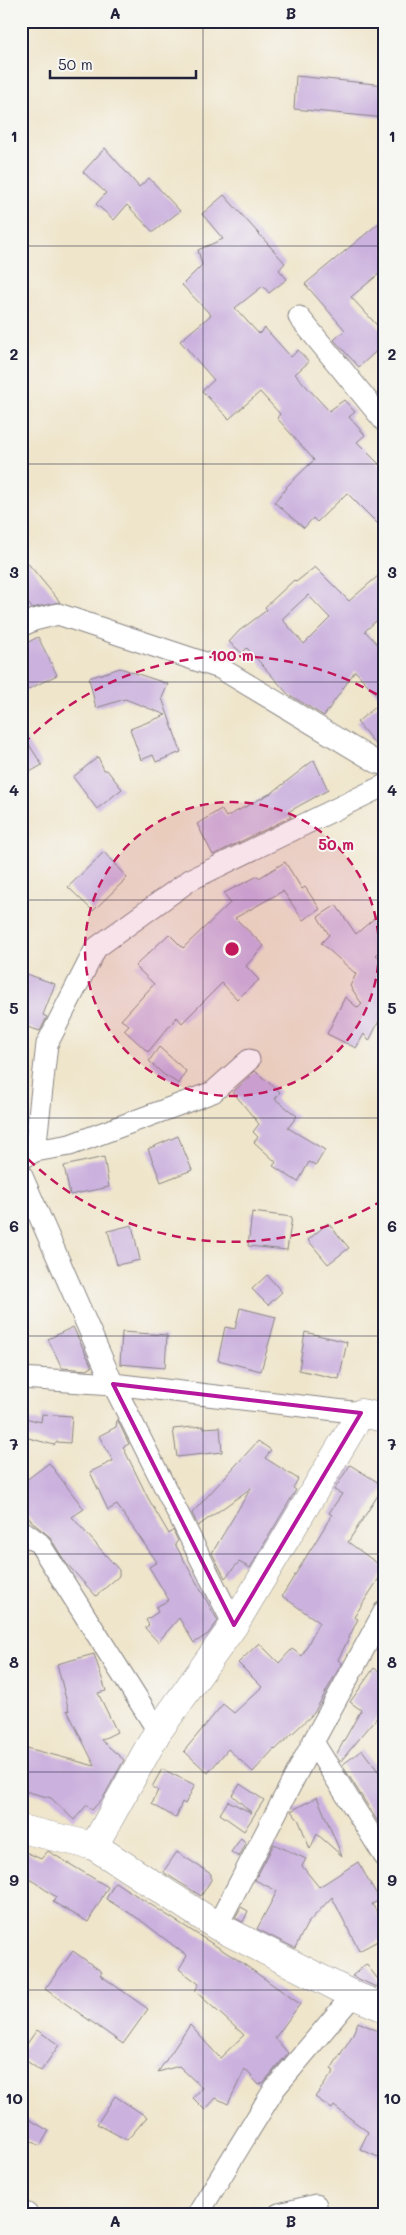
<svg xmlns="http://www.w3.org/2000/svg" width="406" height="2235" font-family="Mali,sans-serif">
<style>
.building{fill:#cbb1de;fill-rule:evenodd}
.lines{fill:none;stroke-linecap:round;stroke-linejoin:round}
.street-casing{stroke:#888483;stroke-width:23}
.secondary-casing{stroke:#888483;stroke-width:29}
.street{stroke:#fff;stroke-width:21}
.secondary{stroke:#fff;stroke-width:28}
.marked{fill:none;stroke:#b5179e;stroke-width:4;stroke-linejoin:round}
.grid{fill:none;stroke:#22223b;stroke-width:1;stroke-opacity:0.55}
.ring{fill:none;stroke:#c2185b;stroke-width:2.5;stroke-dasharray:9 6}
.centre{fill:#c2185b;stroke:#f6f6f2;stroke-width:2.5}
.ring-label{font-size:15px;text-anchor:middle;font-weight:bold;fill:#c2185b;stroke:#f6f6f2;stroke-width:4;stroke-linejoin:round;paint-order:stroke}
.neatline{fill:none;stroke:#22223b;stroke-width:2}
.grid-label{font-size:16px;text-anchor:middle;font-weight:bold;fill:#22223b}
</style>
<rect width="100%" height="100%" fill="#f6f6f2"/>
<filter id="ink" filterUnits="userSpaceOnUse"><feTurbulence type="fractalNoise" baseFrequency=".02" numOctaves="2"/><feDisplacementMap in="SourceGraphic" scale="10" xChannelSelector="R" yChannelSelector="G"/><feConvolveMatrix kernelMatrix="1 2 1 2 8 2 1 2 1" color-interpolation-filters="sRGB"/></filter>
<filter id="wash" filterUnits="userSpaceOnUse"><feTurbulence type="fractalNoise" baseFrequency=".0096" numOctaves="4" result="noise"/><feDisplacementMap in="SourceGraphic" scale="20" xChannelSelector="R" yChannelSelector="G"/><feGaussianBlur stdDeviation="1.12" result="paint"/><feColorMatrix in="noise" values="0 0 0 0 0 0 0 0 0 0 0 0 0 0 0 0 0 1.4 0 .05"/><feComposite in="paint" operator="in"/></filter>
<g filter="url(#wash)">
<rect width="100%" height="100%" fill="#efe5cb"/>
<g id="blocks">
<!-- building -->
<path class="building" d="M296 76 385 85V118L294 109Z
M105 148 139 187 149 178 180 211 153 232 127 205 114 220 96 204 106 193 83 172Z
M224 195 285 263 279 270 287 279 269 293 263 286 235 308 259 334 265 328 291 357 298 350 309 362 295 374 329 411 344 400 355 412 349 417 365 435 357 442 385 470V531L347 493 317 522 313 518 304 528 274 502 287 488 286 487 314 460 277 418 280 414 260 392 229 419 202 391 214 380 180 341 211 315 182 285 202 265 198 250 223 239 202 214Z
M385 218V269L351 297 385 334V343L359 367 334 340 345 330 305 284Z
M21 555 60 602 32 608 21 594Z
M315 567 349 601 385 570V613L365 631 385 652V738L376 745 357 722 383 701 355 671 324 716 288 694 247 648 242 653 229 642 239 631 267 610 265 607 294 580 296 582ZM308 595 330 618 304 644 282 619Z
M38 637 57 675 21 693V646Z
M120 668 168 684 162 698 181 752 156 762 153 755 141 760 130 729 166 715 125 699 96 708 89 678Z
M21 732 42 765 21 777Z
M98 757 104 770H107L122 789 97 809 73 777Z
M314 760 328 790 288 812 291 817 213 855 197 824 221 809 226 817 273 792Z
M104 852 127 878 93 911 68 887Z
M285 862 302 889 305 887 320 909 303 920 283 891 235 918 264 946 246 966 259 980 237 999 222 983 182 1023 177 1017 148 1052 124 1030 129 1025 121 1020 154 984 135 966 169 934 183 948 230 903 224 893 258 876 259 878Z
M336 905 356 934 385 909V947L376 955 385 963V1009L369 1041 364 1034 356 1048 327 1034 345 997 358 1008 362 1004 350 986 356 974 321 943 329 935 318 917Z
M21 972 55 984 43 1015 47 1017 40 1031 21 1025Z
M159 1047 186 1071 179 1084 163 1074 149 1061Z
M255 1071 280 1092 275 1099 297 1116 288 1128 325 1150 316 1165 309 1162 298 1182 273 1166 276 1162 254 1142 258 1137 253 1132 259 1124 233 1092Z
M178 1136 192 1170 161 1182 148 1149Z
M104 1157 109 1187 70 1195 64 1166Z
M252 1212 292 1217 287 1250 248 1246Z
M328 1223 349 1248 328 1264 308 1240Z
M132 1225 140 1260 117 1265 108 1231Z
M267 1275 282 1292 268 1305 252 1289Z
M240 1308 276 1317 261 1371 218 1360 225 1327 235 1329Z
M73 1327 92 1367 87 1370 62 1368 48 1339Z
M122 1332 167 1335 165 1368 120 1364Z
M305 1332 347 1342 339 1379 299 1370Z
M42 1414 72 1416 70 1443 57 1442 54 1445 21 1436V1417L41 1422Z
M117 1419 129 1444 123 1447 148 1498 169 1534 173 1530 178 1541 175 1544 218 1621 208 1634 194 1643 179 1618 158 1642 145 1628 149 1625 146 1620 158 1612 156 1607 169 1600 149 1567 157 1562 117 1505 108 1510 90 1472 113 1461 99 1436 116 1427Z
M203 1426V1428L220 1427 222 1452 177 1457 173 1429Z
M258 1441 271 1450 265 1458 298 1479 293 1488 296 1490 250 1568 239 1562 225 1578 212 1553 251 1488 198 1526 192 1513Z
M49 1463 84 1509 72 1517 119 1570V1576L96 1596 66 1563 49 1536 33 1523 21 1508V1484Z
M350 1465 384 1486 348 1542 385 1569 354 1617 358 1619 338 1660 342 1663 314 1713 275 1750 274 1749 253 1772 228 1749 208 1773 184 1751 223 1704 234 1713 262 1687 238 1663 259 1643 279 1663 292 1649 302 1656 319 1622 282 1596 332 1515 329 1513 342 1494 334 1490Z
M94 1654 106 1691 98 1693 117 1732 101 1740 124 1760 103 1798 92 1810 87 1805 74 1820 51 1798 21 1790V1768L27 1748 95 1766 67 1710 69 1711 57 1664Z
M374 1668 385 1675V1708L340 1762 336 1755 361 1710 350 1702Z
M362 1750 385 1780V1833L342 1765Z
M162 1769 195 1785 185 1804 182 1802 176 1818 152 1804 158 1790 152 1787Z
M240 1784 264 1800 244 1831 220 1814 228 1801 252 1813 232 1795Z
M317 1797 342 1856 317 1834 310 1849 299 1821 291 1811Z
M241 1838 246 1843 239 1857 231 1852Z
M274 1844 306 1859 302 1866 319 1887 358 1862 380 1900 372 1904 385 1926V1937L359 1951 332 1897 307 1924 295 1948 257 1929 277 1891 255 1880Z
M21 1850 41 1859 48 1851 108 1887 88 1922 53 1902 56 1897 21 1873Z
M177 1852 211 1874V1880L201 1896 163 1872Z
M115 1882 238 1960 300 2004 275 2038 288 2053 264 2082 259 2085 245 2069 228 2104 216 2098 205 2110 193 2098 202 2088 179 2066 158 2072 190 2025 220 2058 244 2035 195 1991 199 1984 179 1969 187 1956 139 1919 106 1899Z
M241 1907 248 1911 243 1922 235 1918Z
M73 1951 102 1972 100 1975 148 2009 123 2044 45 1989Z
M366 1964 381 1983 376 1987 352 1976Z
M358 2022 385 2034V2160L360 2149 368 2132 334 2106 332 2109 315 2097 334 2071 331 2069 352 2036Z
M37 2030 59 2045 41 2071 21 2057V2052Z
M115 2096 147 2117 127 2140 97 2124Z
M27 2118 49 2131 40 2146 21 2135V2127Z"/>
</g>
</g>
<g filter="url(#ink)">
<use href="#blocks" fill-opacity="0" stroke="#888483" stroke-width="1"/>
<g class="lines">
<!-- street casing -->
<g class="street-casing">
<path id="street" d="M299 317 385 422
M21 626 34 620 58 614 220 668 378 763 385 764
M35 1151 70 1145 213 1092 249 1060
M21 1159 35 1151 47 1044 96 948 190 880 385 785
M21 1174 113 1384 234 1625
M21 1378 113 1384 361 1413
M21 1530 39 1543 158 1731
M385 1610 313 1742 385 1857
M217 1926 313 1742
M21 2211 27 2214
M198 2214 275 2088 353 1995
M279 2214 316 2205"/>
</g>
<!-- secondary casing -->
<g class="secondary-casing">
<path id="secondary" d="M21 1829 94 1846 217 1926 353 1995 385 2008
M94 1846 158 1731 234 1625 361 1413 385 1418"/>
</g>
<!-- street -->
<use href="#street" class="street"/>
<!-- secondary -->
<use href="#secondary" class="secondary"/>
</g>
</g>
<!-- marked area -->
<path class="marked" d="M113 1384 361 1413 234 1625Z"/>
<!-- grid -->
<path class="grid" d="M203 21V2214M21 246H385M21 464H385M21 682H385M21 900H385M21 1118H385M21 1336H385M21 1554H385M21 1772H385M21 1990H385"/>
<!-- distance rings -->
<circle cx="232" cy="949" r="147" fill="#c2185b" fill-opacity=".12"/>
<g class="ring">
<circle cx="232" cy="949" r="147"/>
<path d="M383 1200A293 293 0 0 1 23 1154M23 744A293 293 0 0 1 383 698"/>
</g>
<circle cx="232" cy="949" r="8" class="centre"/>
<g class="ring-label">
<text x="232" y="661">100 m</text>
<text x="336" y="850">50 m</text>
</g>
<!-- margin -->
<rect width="406" height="2235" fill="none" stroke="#f6f6f2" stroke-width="55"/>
<!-- scale -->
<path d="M50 70v8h146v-8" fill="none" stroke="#22223b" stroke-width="2.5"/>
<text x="58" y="70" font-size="15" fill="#22223b" stroke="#f6f6f2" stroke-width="4" paint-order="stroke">50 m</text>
<rect x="28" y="28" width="350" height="2180" class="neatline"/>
<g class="grid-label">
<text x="115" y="19">A</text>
<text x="291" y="19">B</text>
<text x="14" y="142">1</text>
<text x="392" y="142">1</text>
<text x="14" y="360">2</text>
<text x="392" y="360">2</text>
<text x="14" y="578">3</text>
<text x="392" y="578">3</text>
<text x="14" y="796">4</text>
<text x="392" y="796">4</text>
<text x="14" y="1014">5</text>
<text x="392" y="1014">5</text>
<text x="14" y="1232">6</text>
<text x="392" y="1232">6</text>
<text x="14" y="1450">7</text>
<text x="392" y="1450">7</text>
<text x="14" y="1668">8</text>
<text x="392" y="1668">8</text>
<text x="14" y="1886">9</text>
<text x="392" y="1886">9</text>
<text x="14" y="2104">10</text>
<text x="392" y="2104">10</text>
<text x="115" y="2227">A</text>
<text x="291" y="2227">B</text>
</g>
</svg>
